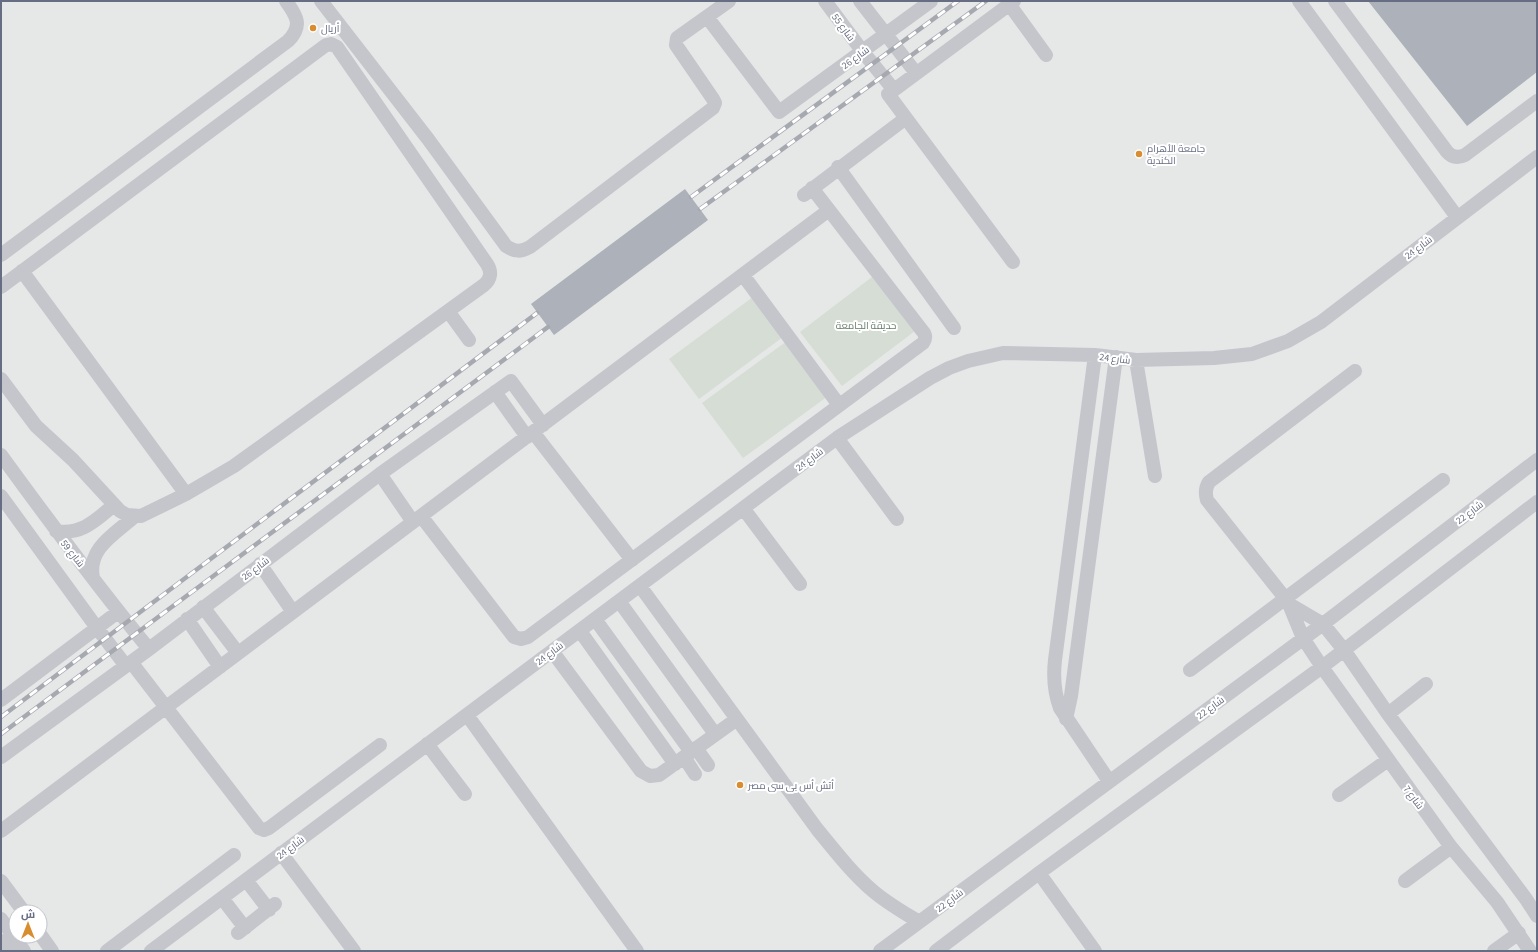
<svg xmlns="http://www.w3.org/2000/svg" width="1538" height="952" font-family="'Source Sans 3',Cairo,sans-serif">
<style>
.built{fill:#e6e7e7;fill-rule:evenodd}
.green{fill:#d6ddd5}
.building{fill:#adb1b9}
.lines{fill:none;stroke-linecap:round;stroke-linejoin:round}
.minor{stroke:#c5c6cb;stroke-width:14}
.rail-casing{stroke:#a7a9b1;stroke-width:4.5}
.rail{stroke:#fff;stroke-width:3;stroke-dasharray:9;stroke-linecap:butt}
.poi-dot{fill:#d98d31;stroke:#fff;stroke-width:1.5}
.labels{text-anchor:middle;stroke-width:4;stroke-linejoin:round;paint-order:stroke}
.street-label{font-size:10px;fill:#676e83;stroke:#fff}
.poi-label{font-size:10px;fill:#676e83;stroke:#fff;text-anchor:start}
.park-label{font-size:10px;fill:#667a68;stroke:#fff}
</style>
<rect width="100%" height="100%" fill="#f6f7f4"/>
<!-- built -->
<path class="built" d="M1 1H1537V951H1ZM16 912H40V936H16Z"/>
<!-- green -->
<path class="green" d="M872 277 915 331 842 386 800 332Z
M753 297 783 337 699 399 669 359Z
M787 341 828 396 743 458 702 403Z"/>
<!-- building -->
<path class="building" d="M1368 1H1537V72L1467 126Z
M685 189 708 220 554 335 531 304Z"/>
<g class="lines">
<!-- minor -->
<path class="minor" d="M321 1 428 139 506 246C515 252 521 252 530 247L713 108 715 103 713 99 676 45 677 38 729 1
M825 1 863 52 894 90 1014 1
M860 1 916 73
M1299 1 1457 217
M1335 1 1445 149C1450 157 1457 159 1465 155L1537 101
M1009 4 1046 55
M707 17 779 112 931 1
M888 94 1013 262
M838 167 954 328
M804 195 906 118
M1 255 288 41C303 26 297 16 286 1
M22 271 186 494
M743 275 839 405
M1 287 326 45 331 44 337 47 487 264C492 272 491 279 484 285L234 466 186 494 141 516 127 515 120 511 73 460 36 426 1 379
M448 311 469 340
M1095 355 1055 660C1053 678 1054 692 1060 708L1109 781
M1136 360 1155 476
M1355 371 1209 482C1205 488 1205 493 1207 500L1285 598 1289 604 1303 638 1322 667 1451 847 1497 902 1530 951
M495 392 527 437
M533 432 632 560
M837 438 897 519
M1 455C49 521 97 586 149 649
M380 474 413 522
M1 496 97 628 126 666
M743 508 800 584
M421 516 514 637 521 639 528 637 923 343C926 339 926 337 924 333L812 188
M56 531C82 535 96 520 114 505
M260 564 293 612
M93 578C87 548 115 534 135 516
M640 586 817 829C835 851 852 873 873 891 887 903 903 912 919 922
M619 601 715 734
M1289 604 1323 624 1344 650 1388 714 1526 899 1537 916
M203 607 238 653
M187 619 220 667
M595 619 691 752
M580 631 675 764
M552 651 641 771 650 776 659 775 737 719
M131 662 259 828 264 830 269 828 380 745
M1190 670 1443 480
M1 700 118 612
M1388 714 1426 684
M467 715 637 951
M1066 719 1071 696 1116 357
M427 744 465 794
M696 748 708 765
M1 757 149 649 380 474 511 381 543 425
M684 757 695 774
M1339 795 1388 760
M1 831 829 210
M281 853 354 951
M1039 873 1095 951
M246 880 269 910
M1 881 24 912
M1405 881 1451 847
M222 898 245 928
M1 919 24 951
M238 933 275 904
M40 934 52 951
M1 941 8 951
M107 951 234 855
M151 951 837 438 930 378 949 368 968 361 1003 353 1095 355 1136 360 1214 358 1252 354 1288 341 1321 322 1537 157
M880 951 1323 624 1537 460
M936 951 1039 873 1322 667 1537 502
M1494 951 1519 933"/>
<!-- rail casing -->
<g class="rail-casing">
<path id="rail" d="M691 197 958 1
M700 209 986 1
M1 717 537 313
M1 734 548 327"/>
</g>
<!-- rail -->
<use href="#rail" class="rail"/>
</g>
<!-- markers -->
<g class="poi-dot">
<circle cx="313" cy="28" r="4"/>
<circle cx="1139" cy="154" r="4"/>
<circle cx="740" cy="785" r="4"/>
</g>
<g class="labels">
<!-- street labels -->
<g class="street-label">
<text transform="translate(844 27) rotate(54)" y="4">شارع 55</text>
<text transform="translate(855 57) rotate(-36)" y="4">شارع 26</text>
<text transform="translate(1418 247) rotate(-37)" y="4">شارع 24</text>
<text transform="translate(1115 358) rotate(7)" y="4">شارع 24</text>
<text transform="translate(809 459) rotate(-37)" y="4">شارع 24</text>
<text transform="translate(1469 512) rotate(-37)" y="4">شارع 22</text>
<text transform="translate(73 553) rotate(52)" y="4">شارع 59</text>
<text transform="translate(255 568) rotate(-37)" y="4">شارع 26</text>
<text transform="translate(549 653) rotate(-37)" y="4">شارع 24</text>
<text transform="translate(1210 707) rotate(-36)" y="4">شارع 22</text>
<text transform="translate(1414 797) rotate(54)" y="4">شارع 7</text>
<text transform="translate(290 847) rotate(-37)" y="4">شارع 24</text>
<text transform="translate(949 900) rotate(-37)" y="4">شارع 22</text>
</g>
<!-- poi labels -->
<g class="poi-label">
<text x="321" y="32">أريال</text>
<text x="1147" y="152">جامعة الأهرام<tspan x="1147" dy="12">الكندية</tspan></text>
<text x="748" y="789">أتش أس بى سى مصر</text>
</g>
<!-- park labels -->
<g class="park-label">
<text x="866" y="329">حديقة الجامعة</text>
</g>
</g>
<!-- border -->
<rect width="1538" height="952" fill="none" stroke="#676e83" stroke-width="4"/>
<!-- north arrow -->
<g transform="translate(28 924)"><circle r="19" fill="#ffffff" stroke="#c2c5cd"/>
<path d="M0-3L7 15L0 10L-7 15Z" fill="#d98d31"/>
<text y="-6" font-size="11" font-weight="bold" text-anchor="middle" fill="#676e83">ش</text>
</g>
</svg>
